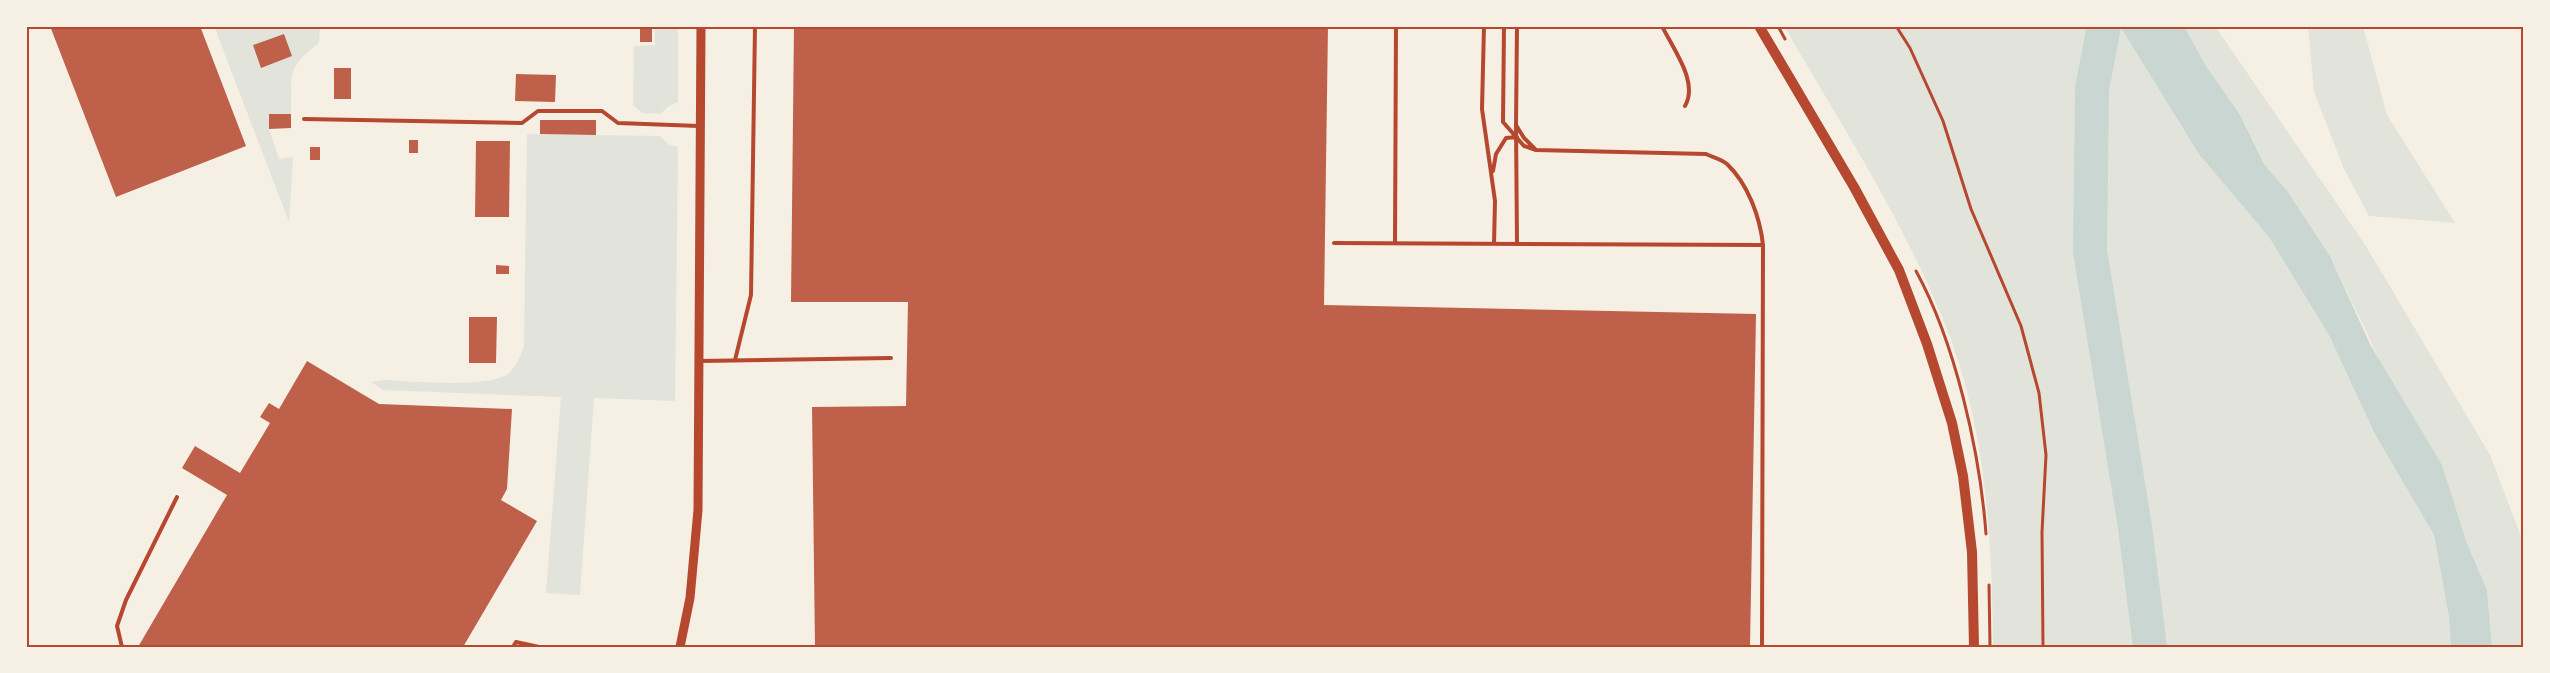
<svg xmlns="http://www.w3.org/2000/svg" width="2550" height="673" font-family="'Noto Serif',serif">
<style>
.green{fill:#e2e4dc}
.water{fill:#c9d6d2}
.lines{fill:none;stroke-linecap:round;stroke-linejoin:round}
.river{stroke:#c9d6d2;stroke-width:34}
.building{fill:#bf614a}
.path{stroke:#b5482f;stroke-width:3}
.service{stroke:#b5482f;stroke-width:4}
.tertiary{stroke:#b5482f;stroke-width:9}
.secondary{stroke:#b5482f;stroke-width:10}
.neatline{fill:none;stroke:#b5482f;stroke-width:2}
</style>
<rect width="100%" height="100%" fill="#f6efe4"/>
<!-- green -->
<path class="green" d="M214 26H320L319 43C285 69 292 74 291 114L269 115V129L279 159 293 157 289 222Z
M655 26H678V102L669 106 660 114 642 113 633 105 634 46 655 45Z
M1784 26H2120L2155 80 2241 203 2269 237 2330 337 2376 434 2434 535 2449 617 2451 647H1993C1992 544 1987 438 1951 340 1910 230 1843 128 1784 26Z
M2184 26H2215L2366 246 2490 455 2524 544V647H2492L2487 590 2466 541 2330 256 2288 192 2264 164 2239 113 2206 66Z
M2308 26H2363L2387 115 2455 223 2369 216 2344 169 2314 92Z
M527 134 660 136 668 144 678 147 675 401 594 398 580 595 546 593 561 397 384 390 371 382 384 380C412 381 490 389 509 373 517 365 520 357 524 346Z"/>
<!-- water -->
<path class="water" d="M2120 26H2184L2206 66 2239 113 2264 164 2288 192 2330 256 2370 344 2442 465 2466 541 2487 590 2492 647H2451L2449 617 2434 535 2375 434 2330 337 2269 237 2199 154Z"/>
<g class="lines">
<!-- river -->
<path class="river" d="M2104 26 2092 89 2090 251 2135 527 2150 647"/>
</g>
<!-- building -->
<path class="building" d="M50 26H200L246 146 116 197Z
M640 26H652V42H640Z
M794 26H1328L1324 305 1756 314 1750 647H815L812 407 906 406 908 302H791Z
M284 34 292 56 261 68 253 45Z
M334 68H351V99H334Z
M516 74 556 75 555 102 515 101Z
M269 114H291V128L269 129Z
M540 120H596V135L540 134Z
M409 140H418V153H409Z
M476 141H510L509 217H475Z
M310 147H320V160H310Z
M496 265 509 266V274H496Z
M469 317H497L496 363H469Z
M307 361 379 404 512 409 507 489 501 500 537 521 463 647H138L227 495 182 468 195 446 240 473 270 423 260 417 269 403 279 409Z"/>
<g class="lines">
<!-- path -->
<path class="path" d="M1778 26 1785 39
M1896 26 1910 48 1943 121 1971 209 2021 326 2039 393 2046 455 2042 532 2043 647
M1916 271C1955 342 1980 452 1986 534
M1989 585 1990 647"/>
<!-- service -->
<path class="service" d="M1484 26 1482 109 1495 201 1494 244
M1504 26 1503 122 1524 146 1536 150 1524 138 1516 125 1517 26
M1662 26C1673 49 1699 82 1685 106
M304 119 522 123 538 111H602L618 123 699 126
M1516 125 1517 243
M1536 150 1706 154C1712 157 1721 159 1727 164 1748 184 1760 217 1763 245L1762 647
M1493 171 1496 154 1506 138 1517 137
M1334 243 1763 245
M1395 243 1396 26
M735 360 751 295 755 26
M700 361 891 358
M122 647 117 626 126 600 177 497
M513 647 516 642 539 647"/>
<!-- tertiary -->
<path class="tertiary" d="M680 647 690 598 698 510 701 26"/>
<!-- secondary -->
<path class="secondary" d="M1759 26 1854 187 1899 270 1927 344 1952 423 1963 476 1972 552 1974 647"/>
</g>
<!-- border -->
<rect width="2550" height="673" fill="none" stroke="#f6efe4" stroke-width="55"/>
<rect x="28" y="28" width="2494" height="618" class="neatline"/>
</svg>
